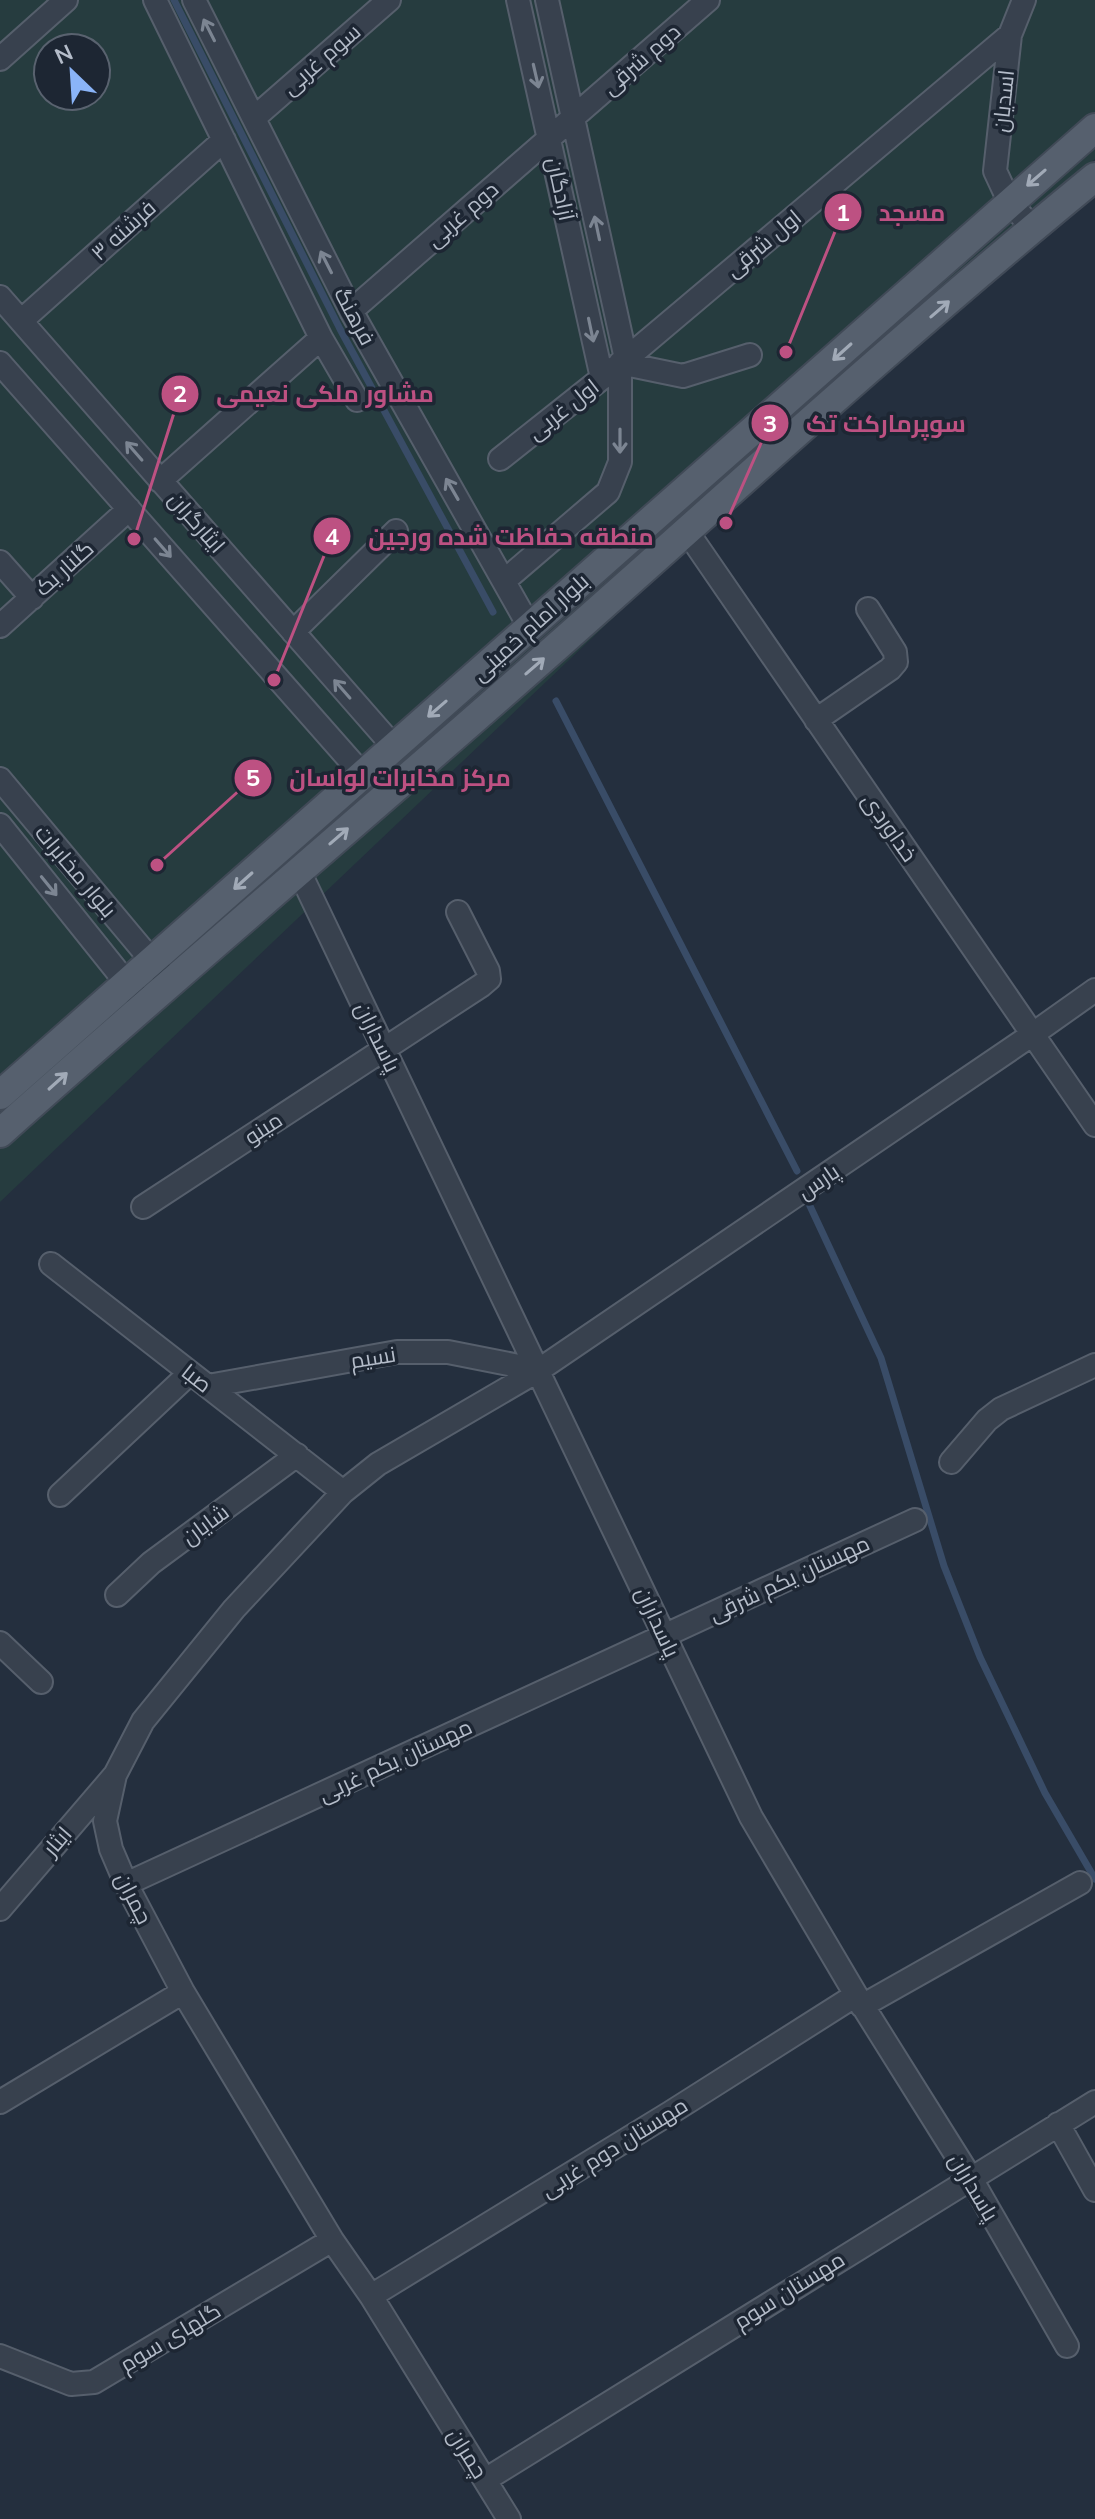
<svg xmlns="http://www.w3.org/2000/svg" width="1095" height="2519" font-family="Mulish,Cairo,sans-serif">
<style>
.green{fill:#263c3f;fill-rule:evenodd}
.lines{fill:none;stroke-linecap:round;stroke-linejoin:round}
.stream{stroke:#394c67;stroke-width:7}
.minor-casing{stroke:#565f6c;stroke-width:26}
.major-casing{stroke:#414a57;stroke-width:32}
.minor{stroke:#38414e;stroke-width:22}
.major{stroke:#56606e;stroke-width:28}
.oneway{stroke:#7c8592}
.oneway2{stroke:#a1aab7}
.labels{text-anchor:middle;stroke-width:7;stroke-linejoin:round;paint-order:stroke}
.street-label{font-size:22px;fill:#b4bcc9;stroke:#1d2633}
.leader{fill:none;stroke:#bd5182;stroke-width:3}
.callout-dot{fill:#bd5182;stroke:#1d2633;stroke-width:3}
.mark-label{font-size:24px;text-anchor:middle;font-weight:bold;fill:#fff}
.callout-label{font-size:24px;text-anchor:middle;font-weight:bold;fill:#bd5182;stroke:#1d2633;stroke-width:7;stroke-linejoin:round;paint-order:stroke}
</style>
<rect width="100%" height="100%" fill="#242f3e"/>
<!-- green -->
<path class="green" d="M0 0H1095V159L0 1202ZM48 48H96V96H48Z"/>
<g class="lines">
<!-- stream -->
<path class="stream" d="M174 0 340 329 493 612
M556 701 797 1171
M810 1206 881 1358 944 1566 980 1657 1045 1793 1095 1879"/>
<!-- minor casing -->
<g class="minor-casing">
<path id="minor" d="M155 0 321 338 357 400
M194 0 351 311 529 626
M518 0 602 378
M547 0 626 359
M1024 0 1010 35 995 171 1009 201 1032 228
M0 59 66 0
M254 118 389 0
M0 297 394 747
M351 311 708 0
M21 321 224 140
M0 363 363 775
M500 459 626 359 1010 35
M160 481 321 338
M686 530 1095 1125
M0 562 32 598
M504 581 608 492 620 462V363L683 376 750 355
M0 626 129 509
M293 632 396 531
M816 720 890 669 896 662 895 652 868 609
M0 779 162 973
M0 825 137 996
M299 871 751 1817 856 1995 970 2177 1067 2346
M143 1207 482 985 489 979 488 971 458 912
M51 1264 343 1492
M208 1386 397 1352H448L539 1370
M951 1462 987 1420 1001 1409 1095 1365
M60 1495 190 1373
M117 1595 151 1563 297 1455
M0 1643 41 1682
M126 1884 915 1520
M0 1909 114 1776
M862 2006 1080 1883
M0 2102 183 1992
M1058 2124 1095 2190
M371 2296 670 2113 856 1995
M0 2356 71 2384 94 2382 332 2240
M485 2480 1095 2102
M509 2519 371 2296 332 2240 183 1992 126 1884 111 1849 105 1821 115 1775 143 1721 234 1609 343 1492 378 1464 539 1370 1033 1034 1095 990"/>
</g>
<!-- major casing -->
<g class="major-casing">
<path id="major" d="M0 1095 1095 128
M0 1133C180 972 364 817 545 657 727 496 907 331 1095 177"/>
</g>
<!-- minor -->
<use href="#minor" class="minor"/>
<!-- major -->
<use href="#major" class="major"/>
</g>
<!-- one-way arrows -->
<defs><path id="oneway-shaft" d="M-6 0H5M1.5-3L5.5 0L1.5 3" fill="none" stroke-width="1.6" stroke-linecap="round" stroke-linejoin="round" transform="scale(2)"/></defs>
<g class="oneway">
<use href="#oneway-shaft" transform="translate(209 30) rotate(-117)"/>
<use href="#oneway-shaft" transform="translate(536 76) rotate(77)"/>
<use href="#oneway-shaft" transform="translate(597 228) rotate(-102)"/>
<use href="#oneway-shaft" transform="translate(326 262) rotate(-117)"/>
<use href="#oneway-shaft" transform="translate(591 330) rotate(78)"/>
<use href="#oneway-shaft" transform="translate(620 441) rotate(90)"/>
<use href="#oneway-shaft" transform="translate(134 451) rotate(-131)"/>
<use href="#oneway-shaft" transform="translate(452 489) rotate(-120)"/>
<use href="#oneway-shaft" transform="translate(163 548) rotate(49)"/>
<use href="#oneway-shaft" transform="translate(342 689) rotate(-131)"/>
<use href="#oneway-shaft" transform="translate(49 886) rotate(51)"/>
</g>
<g class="oneway2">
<use href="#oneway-shaft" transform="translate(1036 178) rotate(139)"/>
<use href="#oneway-shaft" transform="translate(940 309) rotate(-41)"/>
<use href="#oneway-shaft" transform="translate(842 352) rotate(138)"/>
<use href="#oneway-shaft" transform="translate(535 666) rotate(-41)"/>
<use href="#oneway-shaft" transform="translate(437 709) rotate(139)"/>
<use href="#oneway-shaft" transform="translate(339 836) rotate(-41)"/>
<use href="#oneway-shaft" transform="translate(243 881) rotate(138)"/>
<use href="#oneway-shaft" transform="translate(58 1081) rotate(-42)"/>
</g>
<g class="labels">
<!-- street labels -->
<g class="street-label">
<text transform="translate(321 59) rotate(-41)" y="8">سوم غربی</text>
<text transform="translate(641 59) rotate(-41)" y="8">دوم شرقی</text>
<text transform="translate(1003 101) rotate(-84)" y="8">اسدیان</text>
<text transform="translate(561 189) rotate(78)" y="8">آزادگان</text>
<text transform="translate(462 214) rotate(-41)" y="8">دوم غربی</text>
<text transform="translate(123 230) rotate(-42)" y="8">فرشته ۳</text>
<text transform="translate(763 243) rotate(-40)" y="8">اول شرقی</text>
<text transform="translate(355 316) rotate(62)" y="8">فرهنگ</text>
<text transform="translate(563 409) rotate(-38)" y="8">اول غربی</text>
<text transform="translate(197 522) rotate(49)" y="8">ایثارگران</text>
<text transform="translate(64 568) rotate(-42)" y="8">گلنار یک</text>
<text transform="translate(530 627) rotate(-42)" y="8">بلوار امام خمینی</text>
<text transform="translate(890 827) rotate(55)" y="8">خداوردی</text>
<text transform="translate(76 871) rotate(50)" y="8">بلوار مخابرات</text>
<text transform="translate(378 1037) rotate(64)" y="8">پاسداران</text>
<text transform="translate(263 1128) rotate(-33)" y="8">مینو</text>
<text transform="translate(818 1181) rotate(-34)" y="8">پارس</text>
<text transform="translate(373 1357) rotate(-9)" y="8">نسیم</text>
<text transform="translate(197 1378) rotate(38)" y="8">صبا</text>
<text transform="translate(205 1524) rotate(-36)" y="8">شایان</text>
<text transform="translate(789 1578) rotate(-25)" y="8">مهستان یکم شرقی</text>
<text transform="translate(658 1622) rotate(65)" y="8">پاسداران</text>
<text transform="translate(395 1760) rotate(-25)" y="8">مهستان یکم غربی</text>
<text transform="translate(57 1841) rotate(-49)" y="8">ایثار</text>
<text transform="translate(134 1898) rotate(63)" y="8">چمران</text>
<text transform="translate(614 2147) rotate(-32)" y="8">مهستان دوم غربی</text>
<text transform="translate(974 2187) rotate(59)" y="8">پاسداران</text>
<text transform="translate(789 2290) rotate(-32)" y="8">مهستان سوم</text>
<text transform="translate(170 2337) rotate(-31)" y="8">گلهای سوم</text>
<text transform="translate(468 2453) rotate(58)" y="8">چمران</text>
</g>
</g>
<!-- callouts -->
<path class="leader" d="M786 352L843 212M134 539L180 394M726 523L770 423M274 680L332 536M157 865L253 778"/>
<g class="callout-dot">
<circle cx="786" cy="352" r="8"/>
<circle cx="134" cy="539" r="8"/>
<circle cx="726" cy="523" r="8"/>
<circle cx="274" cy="680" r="8"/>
<circle cx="157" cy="865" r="8"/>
<circle cx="843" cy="212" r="20"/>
<circle cx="180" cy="394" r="20"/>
<circle cx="770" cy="423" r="20"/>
<circle cx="332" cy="536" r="20"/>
<circle cx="253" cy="778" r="20"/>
</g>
<g class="mark-label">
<text x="843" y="221">1</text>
<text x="180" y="402">2</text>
<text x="770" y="432">3</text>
<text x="332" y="545">4</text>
<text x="253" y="786">5</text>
</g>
<g class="callout-label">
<text x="912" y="221">مسجد</text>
<text x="325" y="402">مشاور ملکی نعیمی</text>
<text x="886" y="432">سوپرمارکت تک</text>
<text x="511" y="545">منطقه حفاظت شده ورجین</text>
<text x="400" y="786">مرکز مخابرات لواسان</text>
</g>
<!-- north arrow -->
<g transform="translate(72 72) rotate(335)"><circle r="38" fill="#1d2633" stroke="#59626f" stroke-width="2"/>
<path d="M0-6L14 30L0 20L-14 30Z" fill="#8ab4f8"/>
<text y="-12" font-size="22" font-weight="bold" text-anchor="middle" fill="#b4bcc9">N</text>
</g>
</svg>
